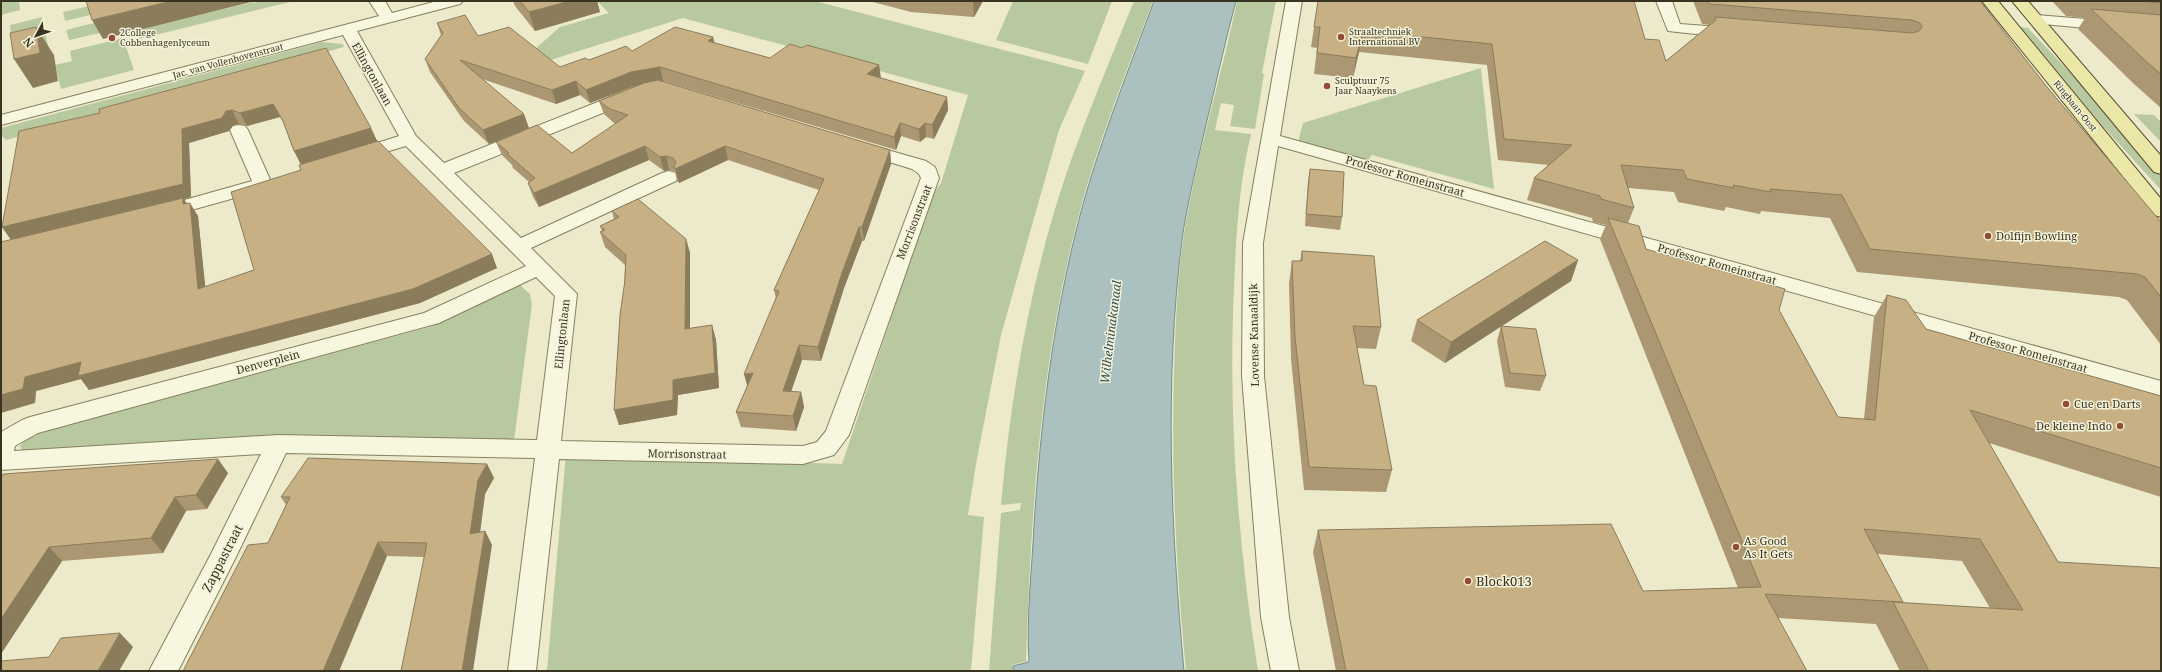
<svg xmlns="http://www.w3.org/2000/svg" width="2162" height="672" font-family="'Noto Serif',serif">
<style>
.green{fill:#b9c99f}
.water{fill:#abc1c0;stroke:#728e8f}
.lines{fill:none;stroke-linecap:round;stroke-linejoin:round}
.minor-casing{stroke:#877f60;stroke-width:2}
.major-casing{stroke:#564c34;stroke-width:2}
.minor{fill:#f7f6de;fill-rule:evenodd}
.major{fill:#ebe7a7;fill-rule:evenodd}
.wall{fill:#ab9872;fill-rule:evenodd}
.shaded-wall{fill:#8b7c5c}
.building{fill:#c7b184;stroke:#8b7c5c}
.poi-dot{fill:#924c35;stroke:#f4f3da;stroke-width:1.5}
.labels{text-anchor:middle;stroke-width:3;stroke-linejoin:round;paint-order:stroke}
.far-poi-label{font-size:9px;fill:#393322;stroke:#f4f3da;text-anchor:start}
.far-street-label{font-size:9px;fill:#393322;stroke:#f4f3da}
.street-label{font-size:11px;fill:#393322;stroke:#f4f3da}
.poi-label{font-size:11px;fill:#393322;stroke:#f4f3da;text-anchor:start}
.water-label{font-size:12px;font-style:italic;fill:#335057;stroke:#f4f3da}
.near-street-label{font-size:13px;fill:#393322;stroke:#f4f3da}
.near-poi-label{font-size:13px;fill:#393322;stroke:#f4f3da;text-anchor:start}
</style>
<rect width="100%" height="100%" fill="#eceacb"/>
<!-- green -->
<path class="green" d="M1 1H19L20 10 1 15Z
M111 1 123 7 65 21 63 12Z
M263 1H294L139 39 136 30 253 2 254 3Z
M597 1H815L1085 71 1059 130 1001 335 976 464 968 515 984 517 971 671H547L566 454 842 464 933 193 941 183 968 95 683 18 519 70 534 50 560 27 609 13Z
M1013 1H1112L1088 64 996 40Z
M1134 1H1153C1125 75 1095 149 1076 226 1040 368 1031 514 1026 660L1028 661 1012 665V671H989L1001 513 1020 510 1021 503 1001 505C1010 401 1028 295 1059 196 1080 130 1108 66 1134 1Z
M1237 1H1276L1262 73 1264 74 1255 129 1230 126 1234 105 1221 103 1215 130 1251 134C1239 184 1236 236 1234 288 1228 415 1238 545 1258 671H1186C1176 570 1171 470 1174 369 1176 315 1178 259 1189 206 1202 137 1223 70 1237 1Z
M42 17 48 46 14 54 10 25Z
M98 22 100 33 69 40 66 30Z
M2020 27 2028 28 2161 169V190L2100 123Z
M123 38 134 70 61 89 55 65 72 61 70 51Z
M322 42 343 44 344 47 6 140 1 135V128Z
M1481 68 1494 189 1372 155 1364 165 1297 146 1303 123Z
M2134 114 2154 115 2161 122V142Z
M519 284 530 294 532 304 514 441 23 453 20 446 27 437 43 430 430 327Z"/>
<!-- water -->
<path class="water" d="M1154 1H1236C1224 45 1215 89 1204 133 1196 169 1187 204 1182 240 1164 383 1171 528 1184 671H1013V666L1029 662C1026 620 1032 568 1034 526 1041 415 1055 304 1085 197 1104 131 1130 66 1154 1Z"/>
<g class="lines">
<!-- minor casing -->
<g class="minor-casing">
<path id="minor" d="M369 1H385L392 13 437 1H463L460 4 357 31 416 136 444 163 623 92H635L638 96 635 100 454 173 521 238 662 173 669 171 676 173 678 177 676 181 531 248 577 294 561 441 803 446 817 442 826 431 921 178 919 174 912 169 857 152 854 148 857 144 863 143 926 161 935 167 939 178 849 435 834 455 803 464 559 459 536 671H508L535 458 286 453 235 559 178 671H149L211 554 261 454 1 470V432L22 420 30 417 424 313 526 266 406 146 355 161 349 160 346 156 349 152 399 136 343 35 1 125V115L379 16ZM536 277 555 296 537 440 278 435 14 451 15 446 38 433 439 323Z
M1286 1H1302L1280 136 2161 381V397L1278 146 1263 243 1264 376 1289 617 1299 671H1271L1261 617 1242 376 1243 243Z
M1656 1H1672L1680 24 1733 28 1739 30 1741 33 1739 36 1733 38 1668 31Z
M2036 15 2161 25V35L2031 23 2028 20 2031 17Z
M239 125 245 126 248 130 272 184 270 188 163 218 156 216 153 212 156 208 252 181 230 130 233 126Z"/>
</g>
<!-- major casing -->
<g class="major-casing">
<path id="major" d="M1982 1H1998L2161 199V217L2154 215Z
M2012 1H2028L2161 156V174L2154 172Z"/>
</g>
<!-- minor -->
<use href="#minor" class="minor"/>
<!-- major -->
<use href="#major" class="major"/>
</g>
<!-- wall -->
<path class="wall" d="M513 1H597L600 12 535 31 515 6Z
M869 1H983L974 17 911 12Z
M1318 1 1645 39 1666 61 1710 25 1702 24 1693 1H1980L2047 87 2161 222V345L2127 300 2119 297 1857 272 1830 218 1761 211 1760 214 1726 207 1724 211 1678 202 1674 192 1628 188 1634 208 1628 223 1646 249 1779 310 1838 417 1864 419 1874 317 1887 295 1926 329 2161 396V497L1989 443 2058 562 2161 671H1900L1876 624 1778 618 1807 671H1336L1313 552 1318 530 1643 591 1738 588 1600 239 1606 225 1593 222 1592 218 1527 200 1534 178 1548 165 1498 160 1487 65 1359 52 1353 78 1314 74 1317 48 1311 47ZM1877 554 1962 561 1990 608 1903 603Z
M2052 1H2161V108L2135 85 2078 29 2085 18 2066 16Z
M437 23 478 36 560 67 632 51 713 37 714 43 770 58 802 48 879 65 880 78 947 97 948 110 934 139 926 137 920 142 901 136 896 150 663 81H661L890 150 891 164 864 241H862L844 288 821 361 802 360 791 392H801L804 407 796 431 741 427 736 412 747 387 776 299 774 290 819 190 728 160 679 183 677 181 675 171 669 170 664 171 649 160 539 207 533 197 528 183 529 182 513 168 512 165 502 155 496 142 572 153 616 124 614 123 604 114 599 101 639 85 635 86 590 103 580 95 556 104 482 79 529 128 489 144 464 121 430 72 425 59 441 35Z
M326 48 371 128 377 141 497 268 420 303 89 390 81 379 36 391 35 403 11 240 2 227 100 113ZM280 117 284 124 301 164V170L254 270 205 287 198 216 187 204 184 199 191 197 189 143 229 131 233 125 239 124 247 126Z
M1310 169 1342 217 1340 230 1305 226 1308 181Z
M612 211 686 239 690 253V329L712 325 716 340 719 388 678 395 677 415 619 425 625 265 605 247 600 232H602L600 226 614 219Z
M1302 251 1381 327 1376 349 1357 348 1364 385 1392 470 1386 492 1304 490 1291 359 1289 283 1292 261H1300Z
M1578 260 1571 281 1502 326 1546 376 1540 391 1505 387 1497 341 1501 326 1445 363 1411 341 1417 320Z
M487 464 494 478 485 494 480 532 485 531 492 545 424 557 387 556 339 671H183L268 543 286 505 281 497Z
M228 473 207 509 186 511 163 553 62 561 1 654V478Z"/>
<!-- shaded-wall -->
<path class="shaded-wall" d="M172 1H255L103 39 92 20Z
M570 1H597L600 12 535 31 529 12Z
M973 1H983L974 17Z
M36 27 54 55 58 81 33 88 14 59Z
M1363 31 1359 52 1353 78 1356 58Z
M713 37 716 50 708 41Z
M879 65 881 78 868 87 867 74Z
M660 67 663 81 635 86 590 103 586 90 631 72Z
M576 81 580 95 556 104 552 90Z
M947 97 948 110 934 139 932 125Z
M273 104 280 117 247 126 240 113Z
M232 110 239 124 233 125 229 131 189 143 191 197 184 199 191 210 190 203 198 216 207 303 12 241 2 227 182 129 226 111Z
M524 114 529 128 489 144 483 130Z
M900 123 901 136 896 150 894 137Z
M925 123 926 137 920 142 919 129Z
M371 128 377 141 301 165 294 151Z
M645 146 649 160 539 207 534 193Z
M725 146 728 160 679 183 675 169Z
M890 150 891 164 864 241 862 227Z
M666 156 669 170 664 171 660 157Z
M859 227 862 241 844 288 821 361 818 347 842 273Z
M686 239 690 253V344L685 329Z
M492 254 497 268 420 303 89 390 81 379 36 391 35 403 1 413V395L25 377Z
M1578 260 1571 281 1445 363 1451 342Z
M712 325 716 340 719 388 678 395 677 415 619 425 614 410 673 380Z
M799 345 802 360 786 406 783 391Z
M753 373 748 389 744 374Z
M801 392 804 407 796 431 793 416Z
M218 459 228 473 207 509 196 495Z
M487 464 494 478 485 494 478 548 470 534 478 480Z
M175 497 186 511 163 553 151 538Z
M485 531 492 545 473 671H462Z
M378 542 387 556 339 671H323Z
M49 547 62 561 1 654V619Z
M120 633 133 647 119 671H98Z"/>
<!-- building -->
<path class="building" d="M86 1H172L92 20Z
M520 1H570L529 12Z
M1318 1H1634L1645 39 1659 40 1666 61 1716 20 1715 17 1912 33 1919 31 1922 27 1920 23 1912 20 1710 4 1708 1H1980L2047 87 2161 222V297L2145 277 2137 274 1870 249 1842 195 1770 189 1771 192 1733 185 1734 188 1687 179 1683 170 1621 165 1634 208 1601 199 1600 196 1534 178 1572 145 1504 139 1492 44 1363 31 1356 58 1317 53 1320 27H1314Z
M2140 1H2161V3Z
M2091 9 2161 15V74L2149 64Z
M465 15 478 36 509 27 560 67 585 58 589 60 626 46 632 51 675 27 713 37 708 41 770 58 790 44 802 48 807 45 879 65 867 74 947 97 932 125 925 123 919 129 900 123 894 137 660 67 631 72 586 90 576 81 552 90 460 60 524 114 483 130 459 108 425 59 443 33 437 23Z
M36 27 40 53 14 59 10 33Z
M326 48 371 128 294 151 283 121 273 104 240 113 232 110 226 111 222 118 182 129 183 184 2 227 19 131 100 113 99 109Z
M658 80 890 150 862 227H859L842 273 818 347 799 345 783 391 801 392 793 416 736 412 753 373 744 374 779 291 774 290 824 179 725 146 675 169 674 167 676 162 673 158 666 156 660 157 645 146 534 193 528 183 535 178 507 154 509 153 496 142 537 125 572 153 628 115 610 109 599 101 644 83Z
M378 141 492 254 413 289 78 376 81 362 25 377 23 389 1 395V242L183 198V204L190 203 198 289 254 270 231 192 301 170 299 165Z
M1310 169 1344 172 1342 217 1306 214Z
M638 199 686 239 685 329 712 325 715 373 673 380V400L614 410 620 315 625 280 626 255 600 232 605 230 600 226 619 217 612 211Z
M1608 218 1639 226 1646 249 1785 289 1779 310 1838 417 1875 420 1887 295 1906 300 1926 329 2161 396V468L1970 410 2058 562 2161 568V671H1929L1893 602 2023 610 1980 539 1864 529 1903 602 1765 594 1807 671H1346L1318 530 1611 524 1643 591 1761 587Z
M1545 241 1578 260 1451 342 1417 320Z
M1302 251 1374 256 1381 327 1353 326 1364 385 1376 386 1392 470 1309 467 1295 337 1292 261H1302Z
M1501 326 1536 329 1546 376 1510 373Z
M308 458 487 464 478 480 470 534 485 531 462 671H401L427 543 378 542 323 671H183L248 545 268 543 290 497H281Z
M218 459 196 495 175 497 151 538 49 547 1 619V478L3 474Z
M120 633 98 671H1V661L49 657 61 638Z"/>
<!-- markers -->
<g class="poi-dot">
<circle cx="1341" cy="37" r="4"/>
<circle cx="112" cy="38" r="4"/>
<circle cx="1327" cy="86" r="4"/>
<circle cx="1988" cy="236" r="4"/>
<circle cx="2066" cy="404" r="4"/>
<circle cx="2120" cy="426" r="4"/>
<circle cx="1736" cy="547" r="4"/>
<circle cx="1468" cy="581" r="4"/>
</g>
<g class="labels">
<!-- far-poi labels -->
<g class="far-poi-label">
<text x="1349" y="35">Straaltechniek<tspan x="1349" dy="10">International BV</tspan></text>
<text x="120" y="36">2College<tspan x="120" dy="10">Cobbenhagenlyceum</tspan></text>
<text x="1335" y="84">Sculptuur 75<tspan x="1335" dy="10">Jaar Naaykens</tspan></text>
</g>
<!-- far-street labels -->
<g class="far-street-label">
<text transform="translate(228 61) rotate(-15)" y="3">Jac. van Vollenhovenstraat</text>
<text transform="translate(2075 106) rotate(51)" y="3">Ringbaan-Oost</text>
</g>
<!-- street labels -->
<g class="street-label">
<text transform="translate(372 74) rotate(61)" y="4">Ellingtonlaan</text>
<text transform="translate(1405 176) rotate(16)" y="4">Professor Romeinstraat</text>
<text transform="translate(914 222) rotate(-69)" y="4">Morrisonstraat</text>
<text transform="translate(1717 264) rotate(16)" y="4">Professor Romeinstraat</text>
<text transform="translate(562 334) rotate(-84)" y="4">Ellingtonlaan</text>
<text transform="translate(1254 335) rotate(-91)" y="4">Lovense Kanaaldijk</text>
<text transform="translate(2028 352) rotate(16)" y="4">Professor Romeinstraat</text>
<text transform="translate(268 362) rotate(-15)" y="4">Denverplein</text>
<text transform="translate(687 454) rotate(1)" y="4">Morrisonstraat</text>
</g>
<!-- poi labels -->
<g class="poi-label">
<text x="1996" y="240">Dolfijn Bowling</text>
<text x="2074" y="408">Cue en Darts</text>
<text x="2112" y="430" text-anchor="end">De kleine Indo</text>
<text x="1744" y="545">As Good<tspan x="1744" dy="13">As It Gets</tspan></text>
</g>
<!-- water labels -->
<g class="water-label">
<text transform="translate(1111 332) rotate(-83)" y="4">Wilhelminakanaal</text>
</g>
<!-- near-street labels -->
<g class="near-street-label">
<text transform="translate(222 558) rotate(-63)" y="5">Zappastraat</text>
</g>
<!-- near-poi labels -->
<g class="near-poi-label">
<text x="1476" y="586">Block013</text>
</g>
</g>
<!-- border -->
<rect width="2162" height="672" fill="none" stroke="#393322" stroke-width="4"/>
<!-- north arrow -->
<g transform="translate(36 36) rotate(229)" stroke="#f4f3da" stroke-width="3" paint-order="stroke">
<path d="M0-3L7 15L0 10L-7 15Z" fill="#393322"/>
<text y="-6" font-size="11" font-weight="bold" text-anchor="middle" fill="#393322">N</text>
</g>
</svg>
